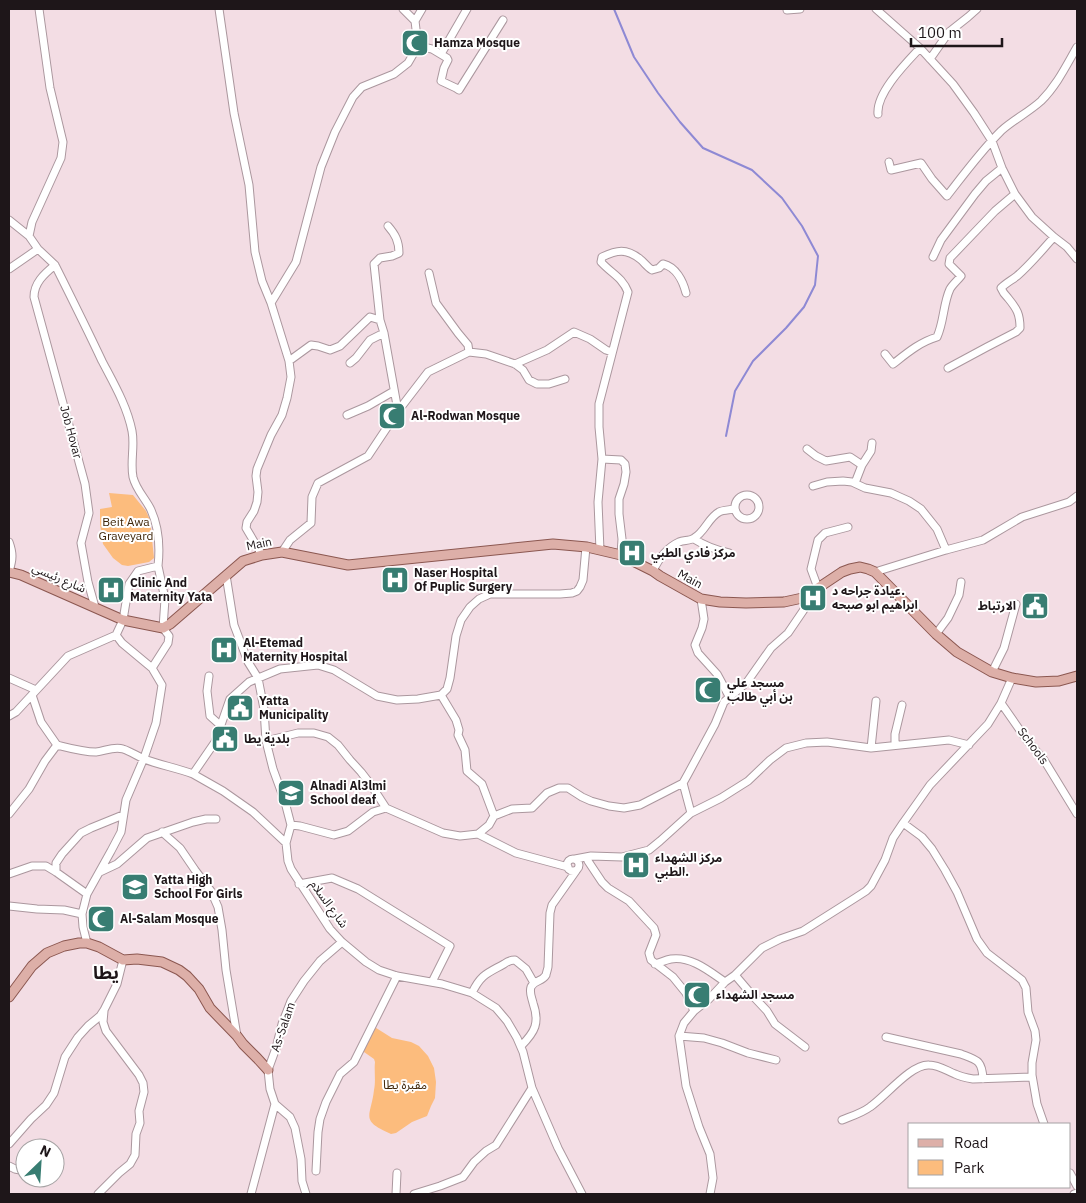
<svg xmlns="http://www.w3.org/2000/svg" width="1086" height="1203" font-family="'IBM Plex Sans','Noto Sans Arabic',sans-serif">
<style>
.green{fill:#fcbc7d}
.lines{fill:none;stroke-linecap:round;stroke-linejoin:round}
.stream{stroke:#8e89d4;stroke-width:2}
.minor-casing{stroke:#ab979e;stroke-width:9}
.major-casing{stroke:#8b5750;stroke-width:11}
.minor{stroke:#fff;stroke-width:7}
.major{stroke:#ddafa8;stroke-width:9}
.labels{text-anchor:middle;stroke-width:4;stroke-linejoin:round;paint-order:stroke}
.poi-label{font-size:12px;font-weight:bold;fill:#1e1619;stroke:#fff;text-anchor:start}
.street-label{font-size:12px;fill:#1e1619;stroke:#fff}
.park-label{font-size:12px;fill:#3e2508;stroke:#fff}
.district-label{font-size:18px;font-weight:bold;fill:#1e1619;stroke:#fff}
</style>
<rect width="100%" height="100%" fill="#f3dde4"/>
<!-- green -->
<path class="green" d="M109 493 133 495 146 511 150 520 154 558 149 562 128 566 122 565 113 558 103 544 100 524V509L112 507Z
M373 1026 392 1038 411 1042 419 1046 428 1056 434 1068 436 1082 435 1098 431 1106 427 1116 412 1122 396 1133 391 1134C359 1120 371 1117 374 1090 376 1081 374 1071 375 1062L374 1059 364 1052V1045Z"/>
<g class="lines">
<!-- stream -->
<path class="stream" d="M614 9 634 57 658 93 680 122 703 148 752 170 782 198 802 226 818 256 815 285 804 307 786 328 753 361 735 391 726 436"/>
<!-- minor casing -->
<g class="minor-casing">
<path id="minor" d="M219 9 234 113 249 185 255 252 262 281 271 303
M876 9 920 48 953 84 974 113 992 141 1002 168 1015 194 1032 217 1054 237 1067 247 1077 259
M787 10 800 9
M415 21 422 9
M418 46 432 49 447 58 448 60 444 68 441 81 456 88 459 90 503 20
M441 54 467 9
M930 59 949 32 968 17 977 9
M878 114C876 93 906 63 920 48
M889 162 891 170 921 163 932 179 947 196C964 174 981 151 1001 131 1013 120 1029 112 1041 101 1057 85 1066 66 1077 47
M9 220 29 236
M933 257 941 240 975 194 986 181 1002 168
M55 265C44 274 34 283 34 297L85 484 89 513 81 543 88 582 95 607
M9 269 38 249
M429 273 436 303 458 333 468 345 469 352
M380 320 374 264 380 258 392 256 399 253C399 241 395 234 388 226
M885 354 893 364C907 353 920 342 937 337 944 322 943 304 950 289 953 284 958 280 961 276L949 264 950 258 995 211 1015 194
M289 361 311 345 318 346 330 350 340 346 370 317 380 320 384 333 398 411
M350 363 356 358 370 340 384 333
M515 364 547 350 574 332 590 339 606 350 612 352
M948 368 987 347 1016 332 1020 328C1020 314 1017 309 1008 298 1005 295 1003 293 1001 288 1006 283 1012 280 1017 276 1031 264 1042 250 1054 237
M347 415 368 406 394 391
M807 449 816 456 826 461 850 457 862 465
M602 459 621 460 625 464 626 472 624 484 619 499V514L622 539 621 555
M855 483 862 465 871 451 872 443
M813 486 827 482 843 481 852 482 865 488 891 493 909 501 921 509 937 529 946 550
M735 507a12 12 0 1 1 24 0a12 12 0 1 1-24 0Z
M694 539C705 546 716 550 729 553
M9 542C13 553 13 559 9 571
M600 550 598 502 602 459 599 427V404L628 292C622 277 612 274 601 262L602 257C617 250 626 248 640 259 644 262 647 267 652 270L659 268 663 264C676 267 683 281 686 293
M282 552 290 540 311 523 312 497 318 483 368 456 398 411 428 372 469 352 486 354 515 364 523 370 529 380 537 384H549L565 379
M262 555 246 528 247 522 254 511 257 502 258 492 256 476 257 469 271 435 282 415 287 398 291 377 289 361 271 303 296 262 321 167 335 132 353 97 362 87 394 74 408 63 418 46 415 21 403 9
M653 571C659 558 666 548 679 542 684 540 690 541 694 538 705 532 708 518 719 512 723 510 730 510 734 509
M875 572 946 550 983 540 1022 517 1069 502 1077 496
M226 575 234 625 248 662 258 678 264 709 266 741 273 769 285 802 291 825 286 843 288 861 291 869 330 929 342 942 366 962 379 970 397 976 442 984 472 993 496 1008 507 1021 517 1038 523 1052 532 1088 558 1148 582 1194
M818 588 811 569 818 540 825 533 848 527
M701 599 704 619 702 628 695 645 698 653 717 674 729 696
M936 634 948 618 959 595 961 582
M152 668 168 643 169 636 163 628 165 599 158 566
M992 672 1004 648 1016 604
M209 676 207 691 210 716 220 725
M9 678 36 690
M1012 678 1001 703 1026 739 1044 760 1077 814
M441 695 456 720 459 730 458 735 465 750 467 771 482 784 494 816 489 825 478 834
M9 716 16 712 68 656 116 635 123 620 129 584 138 571 158 566C160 548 159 528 151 510 146 499 136 490 133 477 130 462 135 446 132 431 127 406 114 384 102 361 87 329 71 297 55 265L38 249 29 236 32 222 61 158 63 142 50 88 39 9
M266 741 298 733H314L328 737 338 745 350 760 361 772 371 785 386 808 443 833 460 836 478 834 516 853 568 867
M57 745C69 748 83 752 96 752 105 751 114 746 123 749 130 751 137 756 144 759 160 765 177 768 193 774
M895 745V734L902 705
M871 748 876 701
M683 783 691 813
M9 814 29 789 45 761 57 745 41 722 32 695
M494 816 512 809 532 808 547 793 559 788H568L582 797 591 801 609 806 624 808 640 805 683 783 688 774 715 724 724 702 747 682 771 648 788 633 803 611 808 603 807 597
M903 823 922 837 932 849 945 870 957 892 977 939 987 953 1022 980 1026 988 1028 1012 1035 1031 1036 1040 1032 1063V1075L1037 1104 1044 1124
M291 825 300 826 334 835 348 831 373 812 386 808
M162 832 180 848 195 870 211 891 218 907 222 930 226 970 237 1036
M286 843 253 812 223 791 193 774 215 742 230 699 249 682 280 669 318 665 334 670 377 696 397 700 418 699 441 695 447 689 450 678 456 636 461 620 470 607 479 599 490 594H560L572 593 577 591 580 587 583 580 586 547
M567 865a6 6 0 1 1 12 0a6 6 0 1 1-12 0Z
M575 859 591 856 622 857 649 850 660 841 691 813 721 798 748 781 770 760 786 748 806 743 827 742 871 748 949 740 969 745
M588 861 602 882 608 888 629 901 654 928 656 935 649 953 651 960 673 977 686 993 694 1011
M56 872V863L62 854 81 833 91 828 123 815
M100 872 117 864 147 838 193 822 206 819H216
M9 874 32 866H46L56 872 87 894
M299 884 332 878 358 889 450 946 432 982
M9 906 37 909 64 910 82 914
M87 943 83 927 82 914 87 894 111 851 121 832 126 800 144 758 156 723 162 685 152 668 122 643 116 635
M655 964C660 963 665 960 671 959 691 956 709 971 725 982
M735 975 752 995 767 1011 775 1024 805 1047
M472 993C481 974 488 973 504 964 508 961 510 960 515 960L526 969 534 983
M679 1036 704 1038 722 1043 748 1053 776 1060
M886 1037 961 1054C977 1060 982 1060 983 1079
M521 1046C535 1032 540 1023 533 1003 532 998 529 993 531 987 534 980 542 982 546 975 546 974 548 968 548 967L550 913 552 905 576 871
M842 1120C852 1116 862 1113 870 1107 886 1096 911 1064 929 1065 939 1065 947 1071 955 1074 961 1077 967 1078 973 1079L1032 1077
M9 1144 31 1119 46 1105 54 1093 65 1057 78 1037 88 1026 100 1016 104 1010 117 984 123 960
M55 1161 59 1162
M9 1166 15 1169 25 1171
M316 1171 318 1132 320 1119 326 1102 340 1074 354 1062 397 976
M1070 1173 1077 1186
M98 1194 119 1173 130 1164 135 1155 136 1134 140 1123 139 1111 144 1092 143 1083 139 1075 106 1031 103 1022 104 1011
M251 1194 275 1104
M306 1194 302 1181 301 1159 295 1128 290 1117 275 1104 270 1089 268 1070 276 1048 282 1024 291 1001 304 981 320 961 342 942
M396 1194 397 1173
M414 1194 440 1186 463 1177 474 1162 486 1151 496 1145 532 1088
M710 1194 713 1178 710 1154 699 1127 686 1086 679 1036 684 1023 694 1011 709 999 725 982 735 975 762 948 780 939 803 931 852 900 866 891 871 886 885 860 893 838 903 823 930 785 988 724 1001 703
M1074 1194 1077 1193"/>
</g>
<!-- major casing -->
<g class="major-casing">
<path id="major" d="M9 572 21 575 123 620 163 628 170 624 243 561 262 555 282 552 348 565 553 544 587 547 621 555 653 571 660 576 701 599 720 602 746 603 784 602 807 597 818 588 842 572 850 569 860 567 868 569 875 572 936 634 957 652 992 672 1012 678 1036 682 1059 681 1077 676
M9 997 32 966 47 953 64 946 79 943H87L99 947 123 960 137 959 162 962 179 970 187 976 199 989 210 1008 237 1036 243 1044 257 1058 268 1070"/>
</g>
<!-- minor -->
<use href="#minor" class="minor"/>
<!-- major -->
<use href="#major" class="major"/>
</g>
<!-- icons -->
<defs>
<g id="mosque-square" transform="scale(1.4375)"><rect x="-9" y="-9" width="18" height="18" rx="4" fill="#387d72" stroke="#fff"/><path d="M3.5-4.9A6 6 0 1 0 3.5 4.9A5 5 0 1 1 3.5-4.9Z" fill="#fff"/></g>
<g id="hospital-square" transform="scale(1.4375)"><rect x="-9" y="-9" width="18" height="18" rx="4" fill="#387d72" stroke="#fff"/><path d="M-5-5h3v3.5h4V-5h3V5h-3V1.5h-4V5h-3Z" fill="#fff"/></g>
<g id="civic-square" transform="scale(1.4375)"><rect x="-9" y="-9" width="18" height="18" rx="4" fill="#387d72" stroke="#fff"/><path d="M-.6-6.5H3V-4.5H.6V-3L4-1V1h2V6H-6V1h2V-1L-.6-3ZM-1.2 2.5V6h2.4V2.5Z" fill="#fff"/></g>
<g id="school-square" transform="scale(1.4375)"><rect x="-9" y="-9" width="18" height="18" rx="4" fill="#387d72" stroke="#fff"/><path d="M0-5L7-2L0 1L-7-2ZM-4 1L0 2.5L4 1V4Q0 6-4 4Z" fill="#fff"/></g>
</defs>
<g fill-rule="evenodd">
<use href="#mosque-square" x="415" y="43"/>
<use href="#mosque-square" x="392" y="416"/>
<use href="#hospital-square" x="632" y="553"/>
<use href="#hospital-square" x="395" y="580"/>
<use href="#hospital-square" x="111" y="590"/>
<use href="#hospital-square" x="813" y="598"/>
<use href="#civic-square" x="1035" y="606"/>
<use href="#hospital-square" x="224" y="650"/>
<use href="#mosque-square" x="708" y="690"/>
<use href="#civic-square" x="240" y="708"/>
<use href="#civic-square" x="225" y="739"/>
<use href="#school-square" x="291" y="793"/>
<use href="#hospital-square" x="636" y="865"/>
<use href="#school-square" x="135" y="887"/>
<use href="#mosque-square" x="101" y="919"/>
<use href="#mosque-square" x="697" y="995"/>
</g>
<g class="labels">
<!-- poi labels -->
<g class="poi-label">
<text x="434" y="47">Hamza Mosque</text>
<text x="411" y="420">Al-Rodwan Mosque</text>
<text x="651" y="557">مركز فادي الطبي</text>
<text x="414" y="577">Naser Hospital<tspan x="414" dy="14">Of Puplic Surgery</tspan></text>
<text x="130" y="587">Clinic And<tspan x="130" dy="14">Maternity Yata</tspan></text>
<text x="832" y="595">عيادة جراحه د.<tspan x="832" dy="14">ابراهيم ابو صبحه</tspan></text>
<text x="1016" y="610" text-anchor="end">الارتباط</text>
<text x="243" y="647">Al-Etemad<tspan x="243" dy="14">Maternity Hospital</tspan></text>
<text x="727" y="687">مسجد علي<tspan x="727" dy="14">بن أبي طالب</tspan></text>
<text x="259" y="705">Yatta<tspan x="259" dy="14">Municipality</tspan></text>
<text x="244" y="743">بلدية يطا</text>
<text x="310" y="790">Alnadi Al3lmi<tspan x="310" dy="14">School deaf</tspan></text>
<text x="655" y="862">مركز الشهداء<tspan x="655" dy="14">الطبي.</tspan></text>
<text x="154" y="884">Yatta High<tspan x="154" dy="14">School For Girls</tspan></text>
<text x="120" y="923">Al-Salam Mosque</text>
<text x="716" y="999">مسجد الشهداء</text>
</g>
<!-- street labels -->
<g class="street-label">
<text transform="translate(71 432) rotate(75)" y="4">Job Hovar</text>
<text transform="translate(259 544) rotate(-12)" y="4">Main</text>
<text transform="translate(59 578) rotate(23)" y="4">شارع رئيسي</text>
<text transform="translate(690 579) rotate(29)" y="4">Main</text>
<text transform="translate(1033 746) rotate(53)" y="4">Schools</text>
<text transform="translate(329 904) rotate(54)" y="4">شارع السلام</text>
<text transform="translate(283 1027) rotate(-71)" y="4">As-Salam</text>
</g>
<!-- park labels -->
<g class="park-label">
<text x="126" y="526">Beit Awa<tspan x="126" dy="14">Graveyard</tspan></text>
<text x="405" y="1089">مقبرة يطا</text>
</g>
<!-- district labels -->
<g class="district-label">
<text x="106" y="979">يطا</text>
</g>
</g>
<!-- border -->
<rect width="1086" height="1203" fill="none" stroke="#1e1619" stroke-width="20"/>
<!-- legend -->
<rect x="908" y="1123" width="162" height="65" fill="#ffffff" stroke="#a5a2a3"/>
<rect x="918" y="1139" width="25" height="8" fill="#ddafa8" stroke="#a5a2a3"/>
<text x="954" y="1148" font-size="15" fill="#1e1619">Road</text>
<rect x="918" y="1160" width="25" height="15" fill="#fcbc7d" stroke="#a5a2a3"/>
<text x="954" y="1173" font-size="15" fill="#1e1619">Park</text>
<!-- north arrow -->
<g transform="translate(40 1163) rotate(25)"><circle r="24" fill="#ffffff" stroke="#a5a2a3"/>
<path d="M0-4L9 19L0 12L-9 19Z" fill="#387d72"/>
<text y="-8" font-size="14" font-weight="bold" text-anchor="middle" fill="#1e1619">N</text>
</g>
<!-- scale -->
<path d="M911 38v8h91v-8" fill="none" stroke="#1e1619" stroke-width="2.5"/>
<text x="918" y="38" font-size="15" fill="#1e1619" stroke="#ffffff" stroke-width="4" paint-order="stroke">100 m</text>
</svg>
